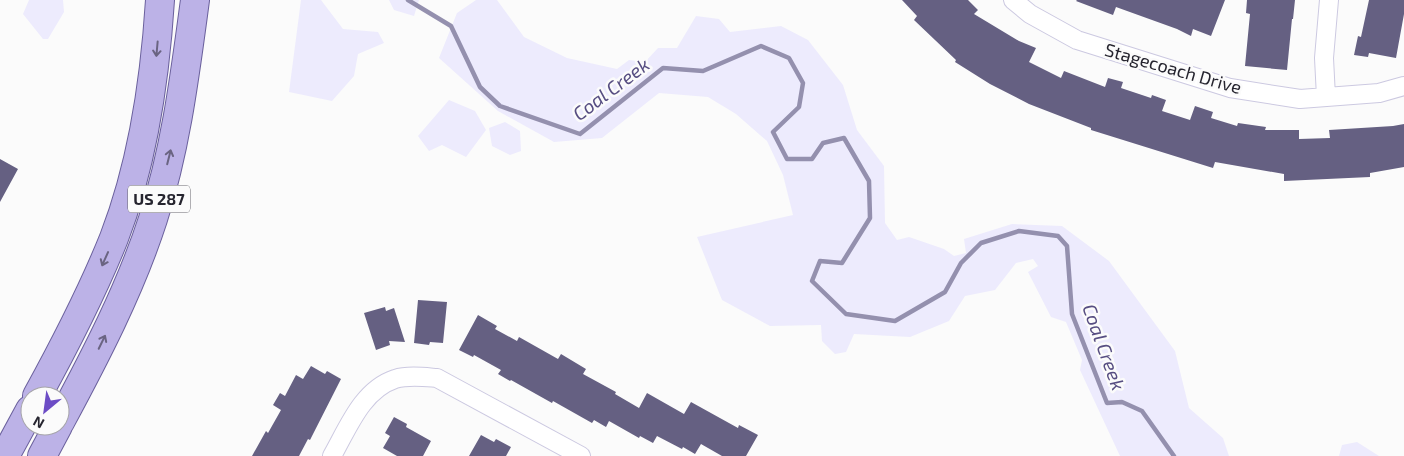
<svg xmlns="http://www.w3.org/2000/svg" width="1404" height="456" font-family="'Exo 2',sans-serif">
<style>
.green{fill:#edebfd}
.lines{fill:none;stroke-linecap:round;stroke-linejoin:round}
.stream{stroke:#9490ae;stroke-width:4.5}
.building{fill:#656082}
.minor-casing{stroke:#ccc9e1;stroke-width:20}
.primary-casing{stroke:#6a609c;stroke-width:30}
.minor{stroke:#fff;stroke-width:18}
.primary{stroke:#bcb2e7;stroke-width:28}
.oneway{stroke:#6a6482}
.labels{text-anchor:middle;stroke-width:5;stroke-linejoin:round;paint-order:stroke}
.shield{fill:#fbfbfb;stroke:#66656c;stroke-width:1}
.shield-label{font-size:16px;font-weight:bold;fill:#26252f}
.street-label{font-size:18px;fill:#26252f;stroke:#fbfbfb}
.water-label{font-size:19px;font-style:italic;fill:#574e82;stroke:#fbfbfb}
</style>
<rect width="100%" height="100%" fill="#fbfbfb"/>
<!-- green -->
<path class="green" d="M29 0H63L64 12 48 39H43L23 14Z
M301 0H321L343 29 378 32 384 43 358 54 354 76 332 101 289 92Z
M389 0H419L414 16 394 10Z
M476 0H497L524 37 567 58 617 69 629 60 645 62 658 48H677L696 16 719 19 730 32 781 26 808 40 843 85 857 130 884 166 885 223 897 240 909 237 944 249 954 256 966 253 964 239 1012 224 1062 226 1109 261 1175 351 1189 408 1223 438 1229 456H1120L1080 370 1082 360 1066 322 1051 317 1028 272 1038 266 1033 259 1016 263 995 290 965 296 949 321 910 337 854 334 846 352 835 354 822 341 821 325 770 326 722 300 697 237 793 215 783 175 767 141 736 114 708 97 659 93 602 138 554 142 498 111 439 58 457 13Z
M449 100 475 111 486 130 466 157 442 145 429 151 418 136Z
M505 122 520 131 521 151 510 155 492 146 489 128Z
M1357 442 1379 456H1339L1342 445Z"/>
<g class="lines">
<!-- stream -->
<path class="stream" d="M408 0 451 26 480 87 500 106 580 134 663 68 703 71 761 46 789 58 803 83 799 107 773 132 787 159H812L823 143 844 138 869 181 870 218 842 263 820 261 812 281 846 314 895 321 945 292 961 263 981 243 1019 231 1058 236 1067 246 1072 314 1107 403 1122 402 1142 411 1174 456"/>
</g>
<!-- building -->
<path class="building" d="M902 0H968L978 10 974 14 1019 41 1036 48 1029 62 1061 78 1064 71 1105 87 1108 78 1123 82 1121 88 1151 98 1152 95 1166 100 1162 111 1190 120 1195 106 1213 112 1211 118 1237 126 1238 123 1266 127 1265 130H1299V139L1330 138 1329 130 1393 126 1404 124V167L1370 173V177L1284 181V174L1215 162 1213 168 1091 130V128L1029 104 990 84 955 62 956 60 914 20 917 16Z
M1077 0H1225L1211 36 1193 29 1191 36 1177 29 1116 7 1113 15 1076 1Z
M1247 0H1295L1293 19H1292L1287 70 1245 66 1250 14 1246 13Z
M1369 0H1404V14L1396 58 1369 53 1368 57 1354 55 1358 36 1361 37Z
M0 159 18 169 0 202Z
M418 300 447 302 443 343 430 342 429 345 414 343Z
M385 307 386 311 394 308 405 342 389 341 390 345 376 350 364 313Z
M478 315 497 326 495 329 517 341 519 337 558 359 561 354 586 369 583 374 616 392 615 394 639 408 647 393 684 414 691 402 738 428 739 425 758 435 746 456H722L701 444 695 454 683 447 682 449 657 436 653 443 640 436 639 438 609 421 606 427 594 420 592 423 553 401 552 403 511 380 510 381 498 374 501 370 474 355 473 357 459 350Z
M311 366 325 374 327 371 341 379 310 440 308 439 299 456H252L266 431 268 433 281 410 273 405 280 393 285 396 296 375 303 379Z
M394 417 407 424 406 427 431 441 423 456H397L383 448 390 436 385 433Z
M481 435 494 442 496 439 511 447 506 456H469Z"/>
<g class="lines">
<!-- minor casing -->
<g class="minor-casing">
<path id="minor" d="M1013 0 1030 14 1077 40 1230 88 1300 99 1379 93 1404 86
M1326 97 1324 58 1329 0
M332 456C348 428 362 390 395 379 408 375 424 377 437 378L581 456"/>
</g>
<!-- primary casing -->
<g class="primary-casing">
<path id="primary" d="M37 396C65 345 92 293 114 238 143 163 155 80 160 0
M60 422C95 357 130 290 153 219 176 148 185 74 195 0
M5 456 30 410
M42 456 58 426"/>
</g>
<!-- minor -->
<use href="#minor" class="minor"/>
<!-- primary -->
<use href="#primary" class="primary"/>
</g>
<!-- one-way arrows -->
<defs><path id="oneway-shaft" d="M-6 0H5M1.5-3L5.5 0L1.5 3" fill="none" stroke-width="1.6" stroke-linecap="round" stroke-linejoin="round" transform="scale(1.25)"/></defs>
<g class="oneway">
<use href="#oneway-shaft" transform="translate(157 49) rotate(95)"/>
<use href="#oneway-shaft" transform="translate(169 157) rotate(-76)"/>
<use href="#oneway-shaft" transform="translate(105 259) rotate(114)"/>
<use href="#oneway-shaft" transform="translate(102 342) rotate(-64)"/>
</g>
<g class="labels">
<!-- shield labels -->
<rect class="shield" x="128" y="185.5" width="62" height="27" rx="4"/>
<g class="shield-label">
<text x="159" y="205">US 287</text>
</g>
<!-- street labels -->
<g class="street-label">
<text transform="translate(1173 69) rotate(16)" y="6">Stagecoach Drive</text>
</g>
<!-- water labels -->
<g class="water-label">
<text transform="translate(611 89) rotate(-37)" y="7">Coal Creek</text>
<text transform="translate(1104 347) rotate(70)" y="7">Coal Creek</text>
</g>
</g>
<!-- north arrow -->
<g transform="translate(45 411) rotate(209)"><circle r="24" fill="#fbfbfb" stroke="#a6a5a9"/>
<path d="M0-4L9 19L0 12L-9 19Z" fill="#6c4cc5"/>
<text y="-8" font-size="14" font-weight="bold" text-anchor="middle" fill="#26252f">N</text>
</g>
</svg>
